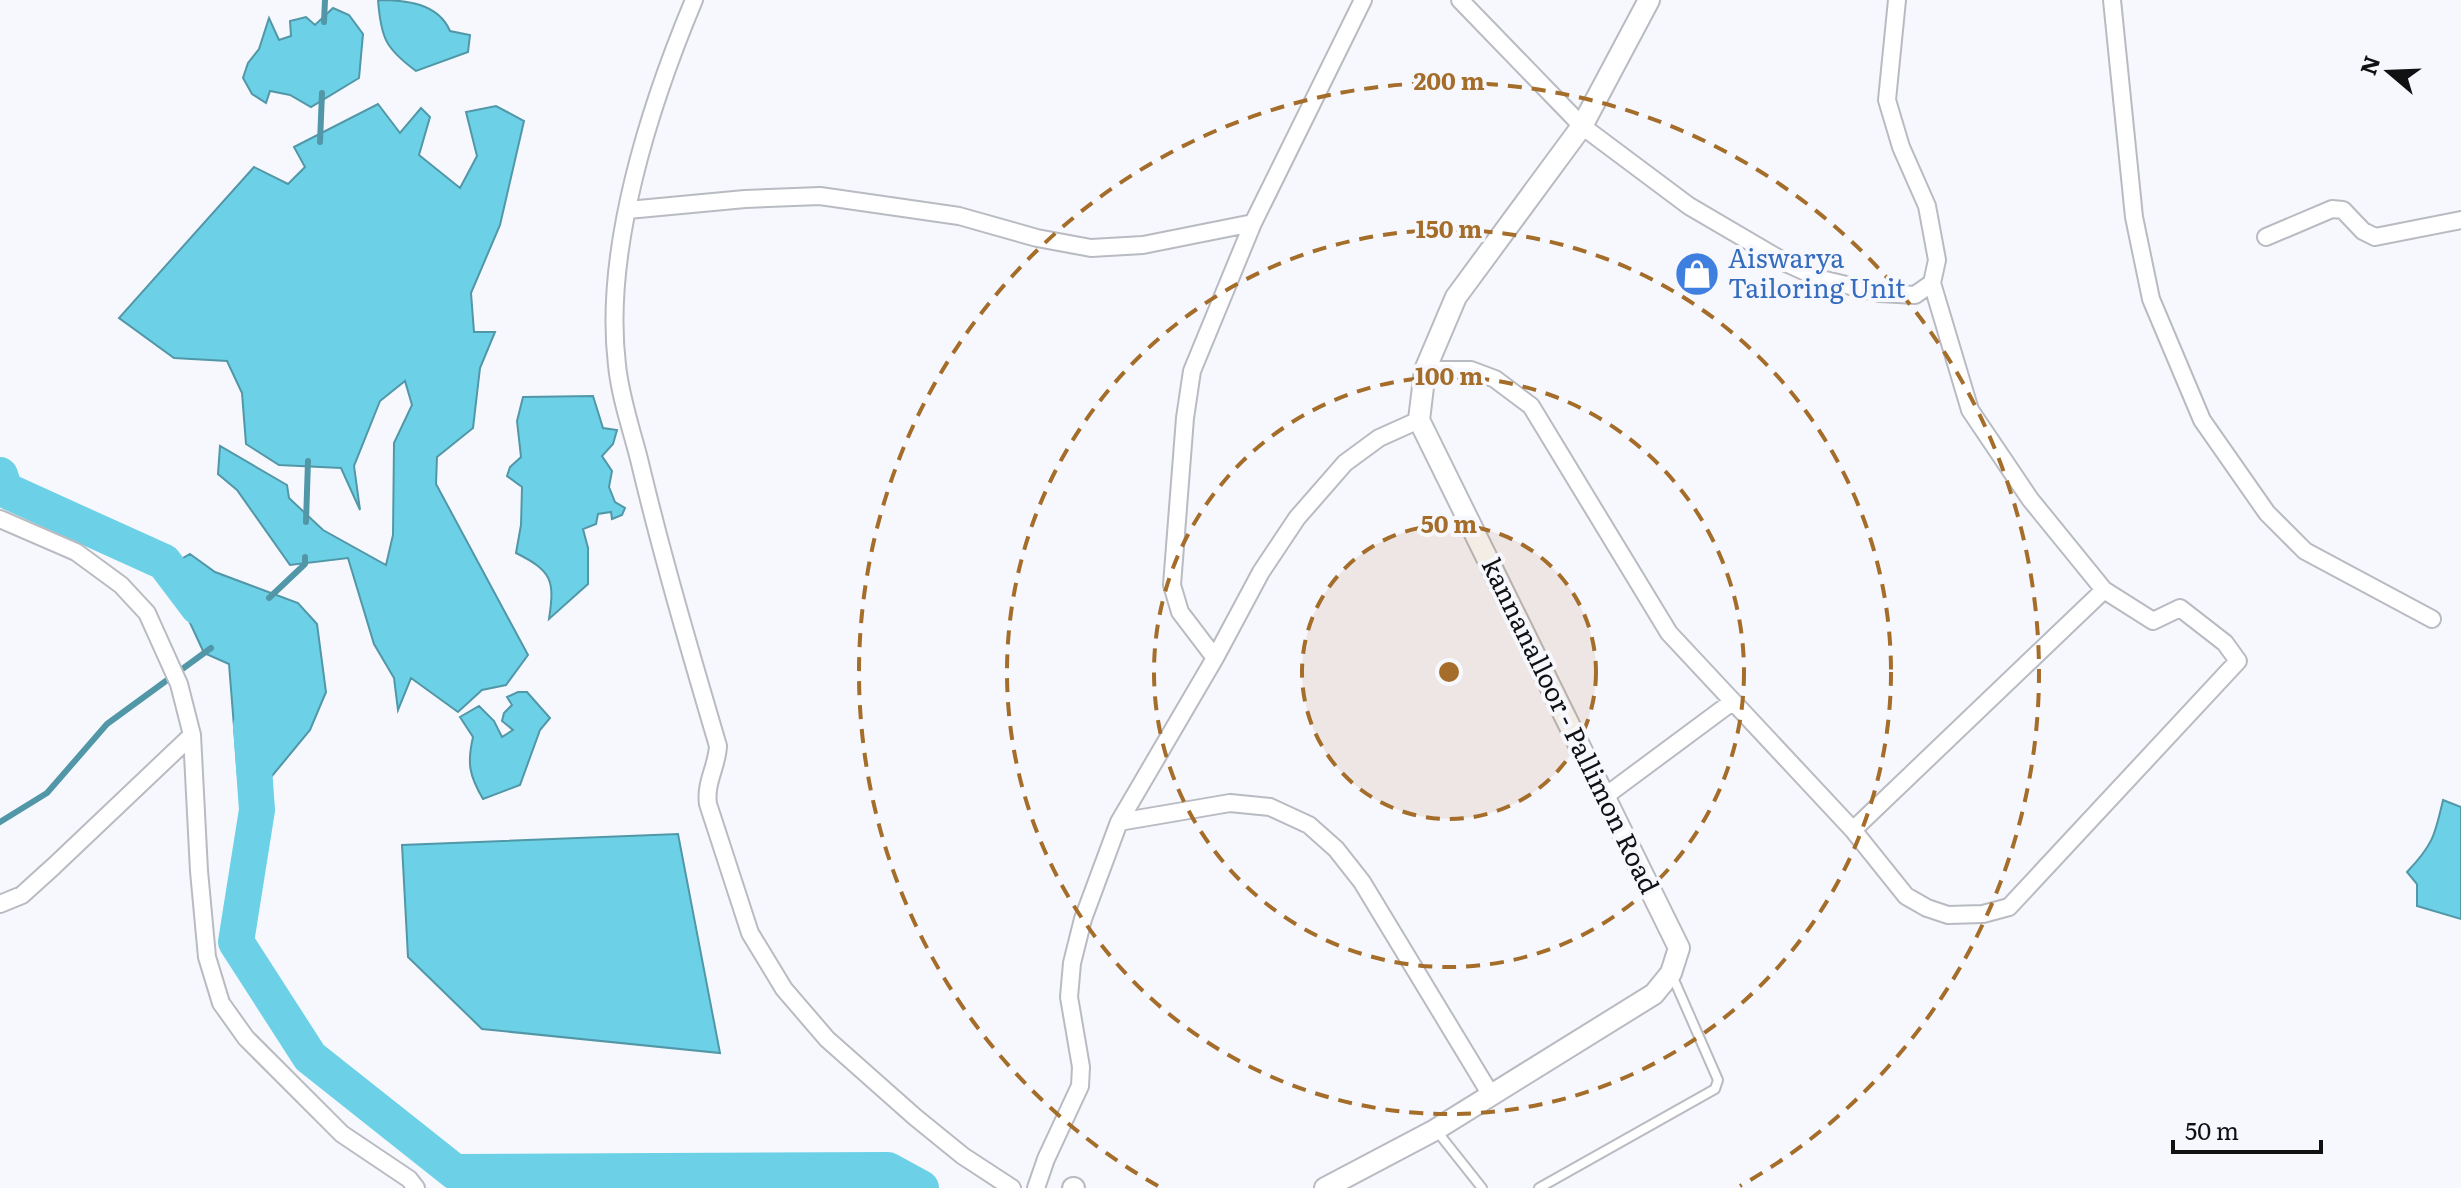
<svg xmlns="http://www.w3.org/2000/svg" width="2461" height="1188" font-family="Literata,serif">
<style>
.water{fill:#6cd1e6;stroke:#5197a7;stroke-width:2}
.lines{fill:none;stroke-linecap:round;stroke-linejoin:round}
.stream{stroke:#5197a7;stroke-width:6}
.river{stroke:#6cd1e6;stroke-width:36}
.service-casing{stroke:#b9bbc2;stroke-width:12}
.minor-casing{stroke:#b9bbc2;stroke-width:20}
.tertiary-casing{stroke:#b9bbc2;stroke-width:24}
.service{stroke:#fff;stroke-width:8}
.minor{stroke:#fff;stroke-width:16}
.tertiary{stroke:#fff;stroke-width:20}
.ring{fill:none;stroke:#a56d2a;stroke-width:4;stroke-dasharray:14 10}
.labels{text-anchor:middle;stroke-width:8;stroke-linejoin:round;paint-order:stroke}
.shop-label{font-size:26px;fill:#366cbe;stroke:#f7f8fe;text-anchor:start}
.street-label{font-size:26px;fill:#111114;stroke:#f7f8fe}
.centre{fill:#a56d2a;stroke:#f7f8fe;stroke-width:4}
.ring-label{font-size:24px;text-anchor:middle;font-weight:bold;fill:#a56d2a;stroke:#f7f8fe;stroke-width:8;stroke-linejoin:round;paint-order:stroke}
</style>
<rect width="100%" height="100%" fill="#f7f8fe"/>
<!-- water -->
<path class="water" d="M378 0C406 0 438 3 450 31L470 35 468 52 416 71C385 48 381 38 378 0Z
M333 8 349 15 363 34 359 78 311 107 290 95 270 91 266 103 252 94 243 78 248 63 259 49 269 18 279 40 291 36 290 21 306 17 315 25Z
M378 104 400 133 421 108 430 117 419 155 460 188 477 156 466 112 496 106 524 121 500 225 471 293 474 332H495L480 368 473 428 437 457 436 484 528 655 506 685 482 690 458 712 411 678 398 710 394 678 374 644 348 558 290 565 237 490 218 474 220 446 287 485 289 498 323 530 386 565 393 535 394 443 412 405 405 381 380 401 354 466 360 510 341 468 279 465 246 444 242 393 227 361 174 358 119 318 254 167 288 184 305 167 294 147Z
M593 396 603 428 617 430 613 444 602 456 612 471 609 487 615 502 625 508 622 515 612 519 611 512 598 514 596 524 583 529 588 548V584L549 619C555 580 552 571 516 553L521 525 522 487 507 476 510 467 521 457 517 421 523 397Z
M190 554 215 572 298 603 317 624 326 692 310 730 272 776 238 777 229 664 204 653 185 612 161 571Z
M518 692H527L550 718 540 730 520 785 483 799C469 775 467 763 473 737L460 717 479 706 494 721 502 737 513 730 502 721 504 713 512 705 507 697Z
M2443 800 2461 807V919L2417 906V884L2407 872C2433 845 2435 835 2443 800Z
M678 834 720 1053 482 1029 408 957 402 845Z"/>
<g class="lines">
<!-- stream -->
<path class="stream" d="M324 22 325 0
M320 142 322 93
M306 522 308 461
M269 598 305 564V557
M0 822 47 793 107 724 211 648"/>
<!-- river -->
<path class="river" d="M0 475 5 490 164 562 198 607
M251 726 257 810 236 942 310 1057 455 1172 888 1170 921 1188"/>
<!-- service casing -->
<g class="service-casing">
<path id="service" d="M1436 1130 1482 1188
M1539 1188 1715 1089 1718 1080 1671 973"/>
</g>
<!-- minor casing -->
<g class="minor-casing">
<path id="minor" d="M694 0C650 105 603 250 617 365 620 396 631 428 639 459 662 556 690 651 718 746 717 767 705 782 708 804L750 933 784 989 827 1039 915 1117 963 1156 1012 1188
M1460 0 1582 126 1689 206 1788 264 1821 279 1880 293 1915 295 1932 283 1937 260 1927 206 1901 147 1887 100 1897 0
M2112 0 2134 217 2151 299 2202 420 2267 513 2305 551 2432 619
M628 210 745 199 820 196 959 216 1037 238 1091 248 1143 245 1253 223
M2266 237 2332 209 2343 210 2363 231 2375 237 2461 220
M1425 370H1471L1495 379 1531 406 1669 633 1853 830 1906 896 1927 908 1948 915 1983 914 2009 907 2238 661 2225 643 2180 608 2153 621 2104 590 2030 499 1970 410 1932 283
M0 519 76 552 121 585 147 613 179 684 192 735 199 871 207 957 221 1003 246 1038 342 1134 409 1179 416 1188
M1215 658 1180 612 1172 585 1185 418 1192 371 1253 223 1363 0
M1604 797 1732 702
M1119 822 1230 803 1270 807 1309 825 1336 849 1362 882 1491 1095
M1853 830 2104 590
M0 904 22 895 54 866 192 735
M1036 1188 1046 1159 1080 1086 1081 1067 1069 997 1072 963 1083 919 1119 822 1215 658 1261 572 1297 518 1345 463 1379 438 1419 420"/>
</g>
<!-- tertiary casing -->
<g class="tertiary-casing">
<path id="tertiary" d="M1073 1188H1074
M1325 1188 1435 1130 1654 994 1671 973 1679 948 1419 420 1425 370 1456 297 1582 126 1649 0"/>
</g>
<!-- service -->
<use href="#service" class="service"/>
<!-- minor -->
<use href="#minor" class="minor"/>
<!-- tertiary -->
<use href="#tertiary" class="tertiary"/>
</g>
<!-- distance rings -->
<circle cx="1449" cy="672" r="147" fill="#a56d2a" fill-opacity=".12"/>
<g class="ring">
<circle cx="1449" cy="672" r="147"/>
<circle cx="1449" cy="672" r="295"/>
<circle cx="1449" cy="672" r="442"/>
<path d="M1158 1186A590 590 0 1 1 1740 1186"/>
</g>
<!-- icons -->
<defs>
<g id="shop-disc" transform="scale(2.3)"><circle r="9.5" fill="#3f7fe0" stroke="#f7f8fe"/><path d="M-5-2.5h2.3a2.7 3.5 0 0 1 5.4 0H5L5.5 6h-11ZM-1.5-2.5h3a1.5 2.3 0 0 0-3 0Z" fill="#fff"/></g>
</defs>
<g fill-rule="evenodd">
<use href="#shop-disc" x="1697" y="274"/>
</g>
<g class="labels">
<!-- shop labels -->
<g class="shop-label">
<text x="1728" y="268">Aiswarya<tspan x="1728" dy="30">Tailoring Unit</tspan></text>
</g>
<!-- street labels -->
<g class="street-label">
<text transform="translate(1570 726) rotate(64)" y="9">kannanalloor - Pallimon Road</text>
</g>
</g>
<circle cx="1449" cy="672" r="12" class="centre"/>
<g class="ring-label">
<text x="1449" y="90">200 m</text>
<text x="1449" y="238">150 m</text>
<text x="1449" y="385">100 m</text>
<text x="1449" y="533">50 m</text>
</g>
<!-- north arrow -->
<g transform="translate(2389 72) rotate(289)" stroke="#f7f8fe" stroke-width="6" paint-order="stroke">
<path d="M0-6L14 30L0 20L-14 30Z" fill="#111114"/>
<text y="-12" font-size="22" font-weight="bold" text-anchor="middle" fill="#111114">N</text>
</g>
<!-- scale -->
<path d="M2173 1140v12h148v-12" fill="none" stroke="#111114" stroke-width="4"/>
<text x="2185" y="1140" font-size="24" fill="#111114" stroke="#f7f8fe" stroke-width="6" paint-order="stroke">50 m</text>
</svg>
